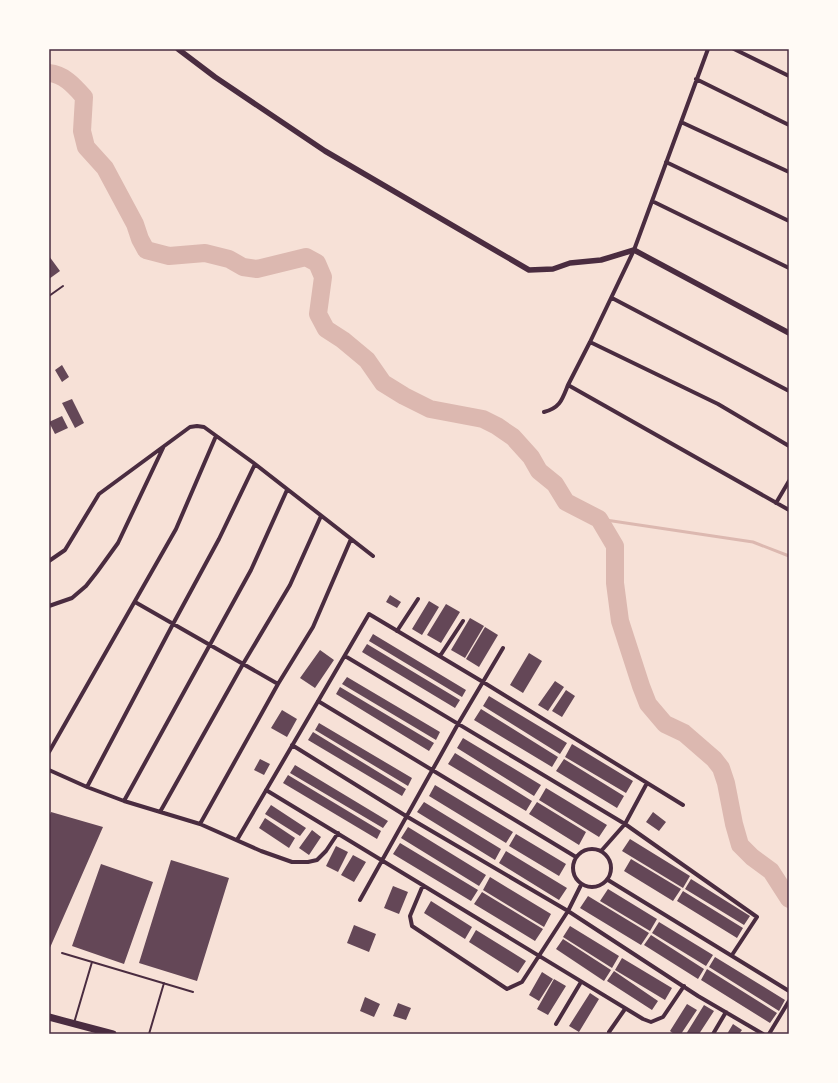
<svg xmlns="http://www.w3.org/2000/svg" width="838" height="1083" font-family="'Titillium Web',sans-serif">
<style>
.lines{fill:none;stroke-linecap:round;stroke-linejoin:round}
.stream{stroke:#dcb8b0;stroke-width:3}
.river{stroke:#dcb8b0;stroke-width:18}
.building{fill:#644757}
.service{stroke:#4a2c40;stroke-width:2}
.minor{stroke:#4a2c40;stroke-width:4}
.tertiary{stroke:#4a2c40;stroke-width:5.5}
.primary{stroke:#4a2c40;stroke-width:7}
.neatline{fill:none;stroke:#4a2c40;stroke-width:1.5}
</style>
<rect width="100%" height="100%" fill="#f7e1d7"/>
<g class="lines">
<!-- stream -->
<path class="stream" d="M599 519 753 542 789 556"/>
<!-- river -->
<path class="river" d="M49 73C64 74 75 87 84 97L82 131 86 147 105 168 135 224 140 239 146 250 169 256 205 253 229 259 243 267 257 269 306 257 317 263 323 277 318 314 326 329 343 340 367 360 383 383 404 396 430 409 483 419 497 426 513 437 531 457 539 471 555 484 566 502 599 519 615 546V583L620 621 641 686 648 704 665 724 684 733 714 759 721 768 726 783 734 824 740 845 752 857 771 871 789 899"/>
</g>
<!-- building -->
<path class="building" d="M49 256 60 271 49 279Z
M62 365 69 377 62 382 55 370Z
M72 399 84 423 75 428 62 403Z
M62 416 68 428 55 434 49 422Z
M390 595 401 602 397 608 386 602Z
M429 601 439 607 422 635 412 629Z
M446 604 460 612 441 643 427 635Z
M470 618 484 626 465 658 451 650Z
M485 627 498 635 479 667 466 659Z
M373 634 466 690 462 697 369 641Z
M367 644 460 700 455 708 362 652Z
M320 650 334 660 315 688 300 678Z
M529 653 542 661 523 693 510 685Z
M347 677 440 732 436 740 342 684Z
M555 681 564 687 548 711 538 705Z
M340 687 434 743 429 751 336 694Z
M566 690 575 696 562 717 552 711Z
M489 696 567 743 560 754 483 706Z
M481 709 558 757 552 767 474 720Z
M282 710 297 719 287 737 271 728Z
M319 723 412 778 408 786 315 730Z
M313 732 406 789 402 796 308 740Z
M463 738 541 785 534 796 457 748Z
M572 744 633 781 626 793 565 757Z
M455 753 532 801 526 811 448 764Z
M260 759 270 764 264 775 254 770Z
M564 759 624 796 617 808 556 771Z
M295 765 388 821 383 828 290 773Z
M288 775 381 831 377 839 283 783Z
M435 785 513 832 506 843 429 796Z
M546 788 607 825 599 837 539 800Z
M424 802 501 849 495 860 417 812Z
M537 802 586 832 579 845 529 814Z
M271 805 306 828 300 836 265 814Z
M51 812 103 827 49 950V817Z
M653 812 666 822 659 831 646 822Z
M265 818 295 838 289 848 259 828Z
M408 827 486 875 479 886 401 838Z
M312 830 321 837 309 855 299 848Z
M516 834 566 864 559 876 509 846Z
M630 839 690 876 683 888 622 851Z
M400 843 478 890 471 901 393 854Z
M336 846 348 852 338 872 326 866Z
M506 851 567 888 559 900 499 863Z
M353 855 366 862 354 882 341 875Z
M631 859 681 889 673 901 624 871Z
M171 860 229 878 197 981 139 963Z
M101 864 153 882 124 964 72 946Z
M490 877 551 914 544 927 483 890Z
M691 879 750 916 744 925 685 889Z
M393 886 408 892 399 914 384 908Z
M608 889 657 919 650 931 600 901Z
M683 891 743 928 737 938 677 901Z
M482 892 543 929 535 941 474 904Z
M588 896 649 933 641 945 580 908Z
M431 901 472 927 465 939 424 913Z
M659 922 713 955 706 966 652 933Z
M354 925 376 934 369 952 347 943Z
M570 926 619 956 612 968 563 937Z
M476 930 526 961 518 973 469 942Z
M651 935 704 969 698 979 644 945Z
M563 939 611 970 604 981 556 949Z
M715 957 785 1000 779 1011 709 967Z
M622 958 672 988 665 1000 615 970Z
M707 969 777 1013 770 1023 701 980Z
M614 971 658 1001 652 1010 607 981Z
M542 972 553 979 539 1001 529 995Z
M554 979 566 986 548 1015 537 1009Z
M590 993 599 999 579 1032 569 1026Z
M365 997 380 1004 374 1017 360 1011Z
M398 1003 411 1008 406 1020 393 1016Z
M687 1004 697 1010 681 1034H674L670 1031Z
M704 1005 714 1011 699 1034H686Z
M733 1024 742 1030 739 1034H727Z"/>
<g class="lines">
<!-- service -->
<path class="service" d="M49 296 63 286
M62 953 193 992
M74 1023 92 962
M149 1034 164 983"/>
<!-- minor -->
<path class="minor" d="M708 49 634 250 590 342 568 385 789 510
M734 49 789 76
M696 79 789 125
M681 122 789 172
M666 162 789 221
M652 201 789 268
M612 298 789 391
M590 342 718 404 789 446
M544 412C560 408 562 400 568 385
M776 503 789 481
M49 561 65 550 99 494 190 427 197 426 204 427 255 464 373 556
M135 602 278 684
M49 606 72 598 86 586 97 572 118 543 163 448
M397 631 418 599
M345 656 625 824 757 917 732 955
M440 656 463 621
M318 701 576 857
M292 745 406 816 568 911 698 996 763 1034
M49 752 176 529 216 436
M49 770 87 787 124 801 200 824 261 851 292 862H308L317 860 326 851 338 833
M87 787 173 624 219 539 255 464
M266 790 643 1019 651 1022 663 1017 684 986
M124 801 251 570 287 490
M160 812 243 664 290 585 321 516
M200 824 278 684 313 627 351 539
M237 840 369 614 483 682 683 805
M573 868a19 19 0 1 1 38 0a19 19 0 1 1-38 0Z
M602 850 625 824 647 783
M608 880 789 991
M423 885 410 916 412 926 507 989 522 982 568 911 581 885
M360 900 458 724 503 648
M556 1024 581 982
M609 1032 625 1009
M713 1034 726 1012
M769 1034 789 1001"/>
<!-- tertiary -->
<path class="tertiary" d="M178 49 215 77 325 151 529 270 553 269 570 263 601 260 634 250 789 333"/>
<!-- primary -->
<path class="primary" d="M49 1017 113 1034"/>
</g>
<!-- border -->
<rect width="838" height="1083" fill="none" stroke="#fffaf5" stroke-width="100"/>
<rect x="50" y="50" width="738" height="983" class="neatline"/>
</svg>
